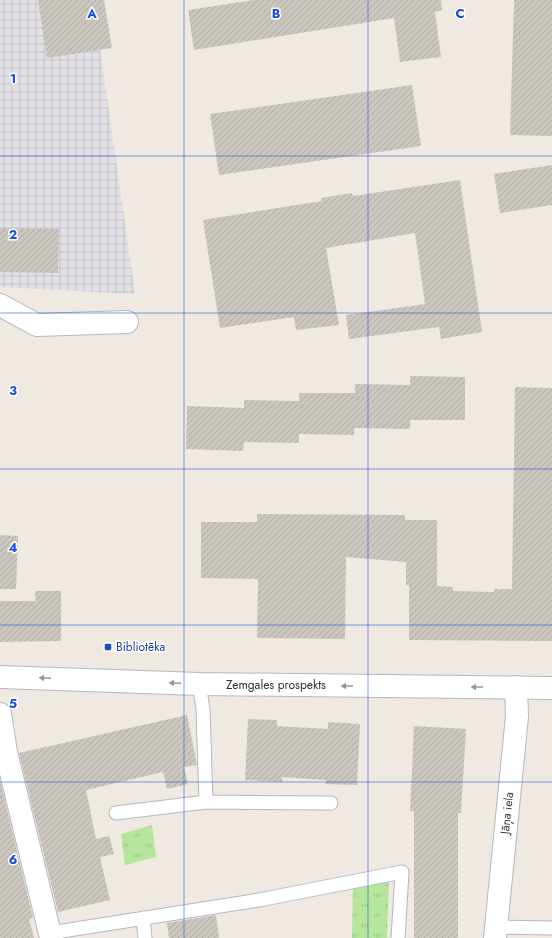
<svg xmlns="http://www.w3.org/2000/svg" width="552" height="938" font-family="Jost,sans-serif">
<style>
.industrial{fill:url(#industrial-grid)}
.grass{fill:url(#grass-tufts)}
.building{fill:url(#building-hatch)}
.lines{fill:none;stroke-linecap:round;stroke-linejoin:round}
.service-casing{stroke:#b4b7c1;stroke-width:15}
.minor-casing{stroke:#b4b7c1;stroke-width:24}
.secondary-casing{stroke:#b4b7c1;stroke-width:24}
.service{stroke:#fff;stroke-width:13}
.minor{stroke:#fff;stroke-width:22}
.secondary{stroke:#fff;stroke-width:22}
.oneway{fill:#969696}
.grid{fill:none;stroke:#1d4ed8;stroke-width:1;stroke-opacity:0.55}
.transit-dot{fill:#1a4fb4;stroke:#fff;stroke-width:1.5}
.labels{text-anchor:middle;stroke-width:3;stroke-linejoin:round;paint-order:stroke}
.transit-label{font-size:12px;fill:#164399;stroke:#fff;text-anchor:start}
.street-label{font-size:12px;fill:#2e2e2e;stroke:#fff}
.grid-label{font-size:13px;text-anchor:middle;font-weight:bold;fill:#1d4ed8;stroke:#fff;stroke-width:3;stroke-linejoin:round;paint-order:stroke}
</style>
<defs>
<pattern id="industrial-grid" width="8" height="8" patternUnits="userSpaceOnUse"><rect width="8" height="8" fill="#e3e1e8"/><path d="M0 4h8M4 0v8" fill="none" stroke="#c3c1c7"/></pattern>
<pattern id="grass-tufts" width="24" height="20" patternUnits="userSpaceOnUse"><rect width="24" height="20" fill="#b6e59e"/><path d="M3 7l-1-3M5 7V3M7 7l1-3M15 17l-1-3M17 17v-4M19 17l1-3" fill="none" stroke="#9dc588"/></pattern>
<pattern id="building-hatch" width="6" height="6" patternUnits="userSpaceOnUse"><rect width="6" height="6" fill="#cbc7bf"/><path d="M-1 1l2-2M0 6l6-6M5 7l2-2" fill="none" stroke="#afaba4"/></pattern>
</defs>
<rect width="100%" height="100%" fill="#efe9e1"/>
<!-- industrial -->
<path class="industrial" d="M0 0H93L135 294 0 287Z"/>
<!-- grass -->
<path class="grass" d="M152 825 156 857 125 865 121 834Z
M389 880 387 938H352L353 881Z"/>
<!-- building -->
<path class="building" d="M38 0H104L112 48 47 58Z
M254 0H441L442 10 435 12 441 57 400 62 394 18 194 50 188 10Z
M514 0H552V136L510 135Z
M412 85 421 146 219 175 210 114Z
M552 165V205L500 213 494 174Z
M460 180 482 332 441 339 439 327 349 339 346 315 425 304 415 233 326 248 339 325 296 330 294 317 220 328 203 220 322 201 321 198 352 193 353 196Z
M0 228 59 229 58 273 0 272Z
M410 376 465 377V420H410V429L354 428V435L299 434V443L244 442 243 451 186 449 187 406 244 408V400L299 401V393H355V384L410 385Z
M515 387 552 388V641L409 640V585H406V562L346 557 345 639 257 638 258 579 201 578V522H257V514L405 515V520H437V586L453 587V591L494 592 495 589H512Z
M0 535 18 536 16 589H0Z
M35 591H61V641L0 642V601H36Z
M187 715 197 765 184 767 188 784 167 789 163 772 86 790 96 839 109 836 114 854 100 857 110 900 58 912 19 753Z
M248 719 277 720V726L328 729V722L360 724 357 785 326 784V780L282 777V782L245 780Z
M414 726 466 729 461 813H458V938H414V811H410Z
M0 780 33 918 29 919 34 938H0Z
M216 915 219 938H169L167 923Z"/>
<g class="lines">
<!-- service casing -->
<g class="service-casing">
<path id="service" d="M206 802 331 803
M116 813 206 802 203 709 199 684
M143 918 145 938
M496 927 552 928
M50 933 259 900 402 872 398 938"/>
</g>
<!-- minor casing -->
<g class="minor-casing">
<path id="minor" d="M0 305 37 325 127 322
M0 714 6 752 51 938
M495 938 517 716 516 687"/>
</g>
<!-- secondary casing -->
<g class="secondary-casing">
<path id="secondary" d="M0 677 199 684 552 688"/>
</g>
<!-- service -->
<use href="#service" class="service"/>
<!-- minor -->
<use href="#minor" class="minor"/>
<!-- secondary -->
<use href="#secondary" class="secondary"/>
</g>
<!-- one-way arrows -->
<defs><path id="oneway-solid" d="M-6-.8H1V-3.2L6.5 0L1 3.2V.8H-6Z"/></defs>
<g class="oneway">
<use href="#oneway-solid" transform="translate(45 678) rotate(-178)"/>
<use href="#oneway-solid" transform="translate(175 683) rotate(-178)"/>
<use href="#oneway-solid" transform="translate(347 686) rotate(-180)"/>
<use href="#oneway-solid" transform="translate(477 687) rotate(-180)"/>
</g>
<!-- grid -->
<path class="grid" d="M184 0V938M368 0V938M0 156H552M0 313H552M0 469H552M0 625H552M0 782H552"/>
<!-- markers -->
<rect class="transit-dot" x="104" y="643" width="8" height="8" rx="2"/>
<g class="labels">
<!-- transit labels -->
<g class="transit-label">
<text x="116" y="651">Bibliotēka</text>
</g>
<!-- street labels -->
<g class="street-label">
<text x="276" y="689">Zemgales prospekts</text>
<text transform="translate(507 813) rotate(-84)" y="4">Jāņa iela</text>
</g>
</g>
<g class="grid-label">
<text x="92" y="18">A</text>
<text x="276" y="18">B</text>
<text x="460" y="18">C</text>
<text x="13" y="83">1</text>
<text x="13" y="239">2</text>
<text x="13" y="395">3</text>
<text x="13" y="552">4</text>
<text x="13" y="708">5</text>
<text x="13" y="864">6</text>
</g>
</svg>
